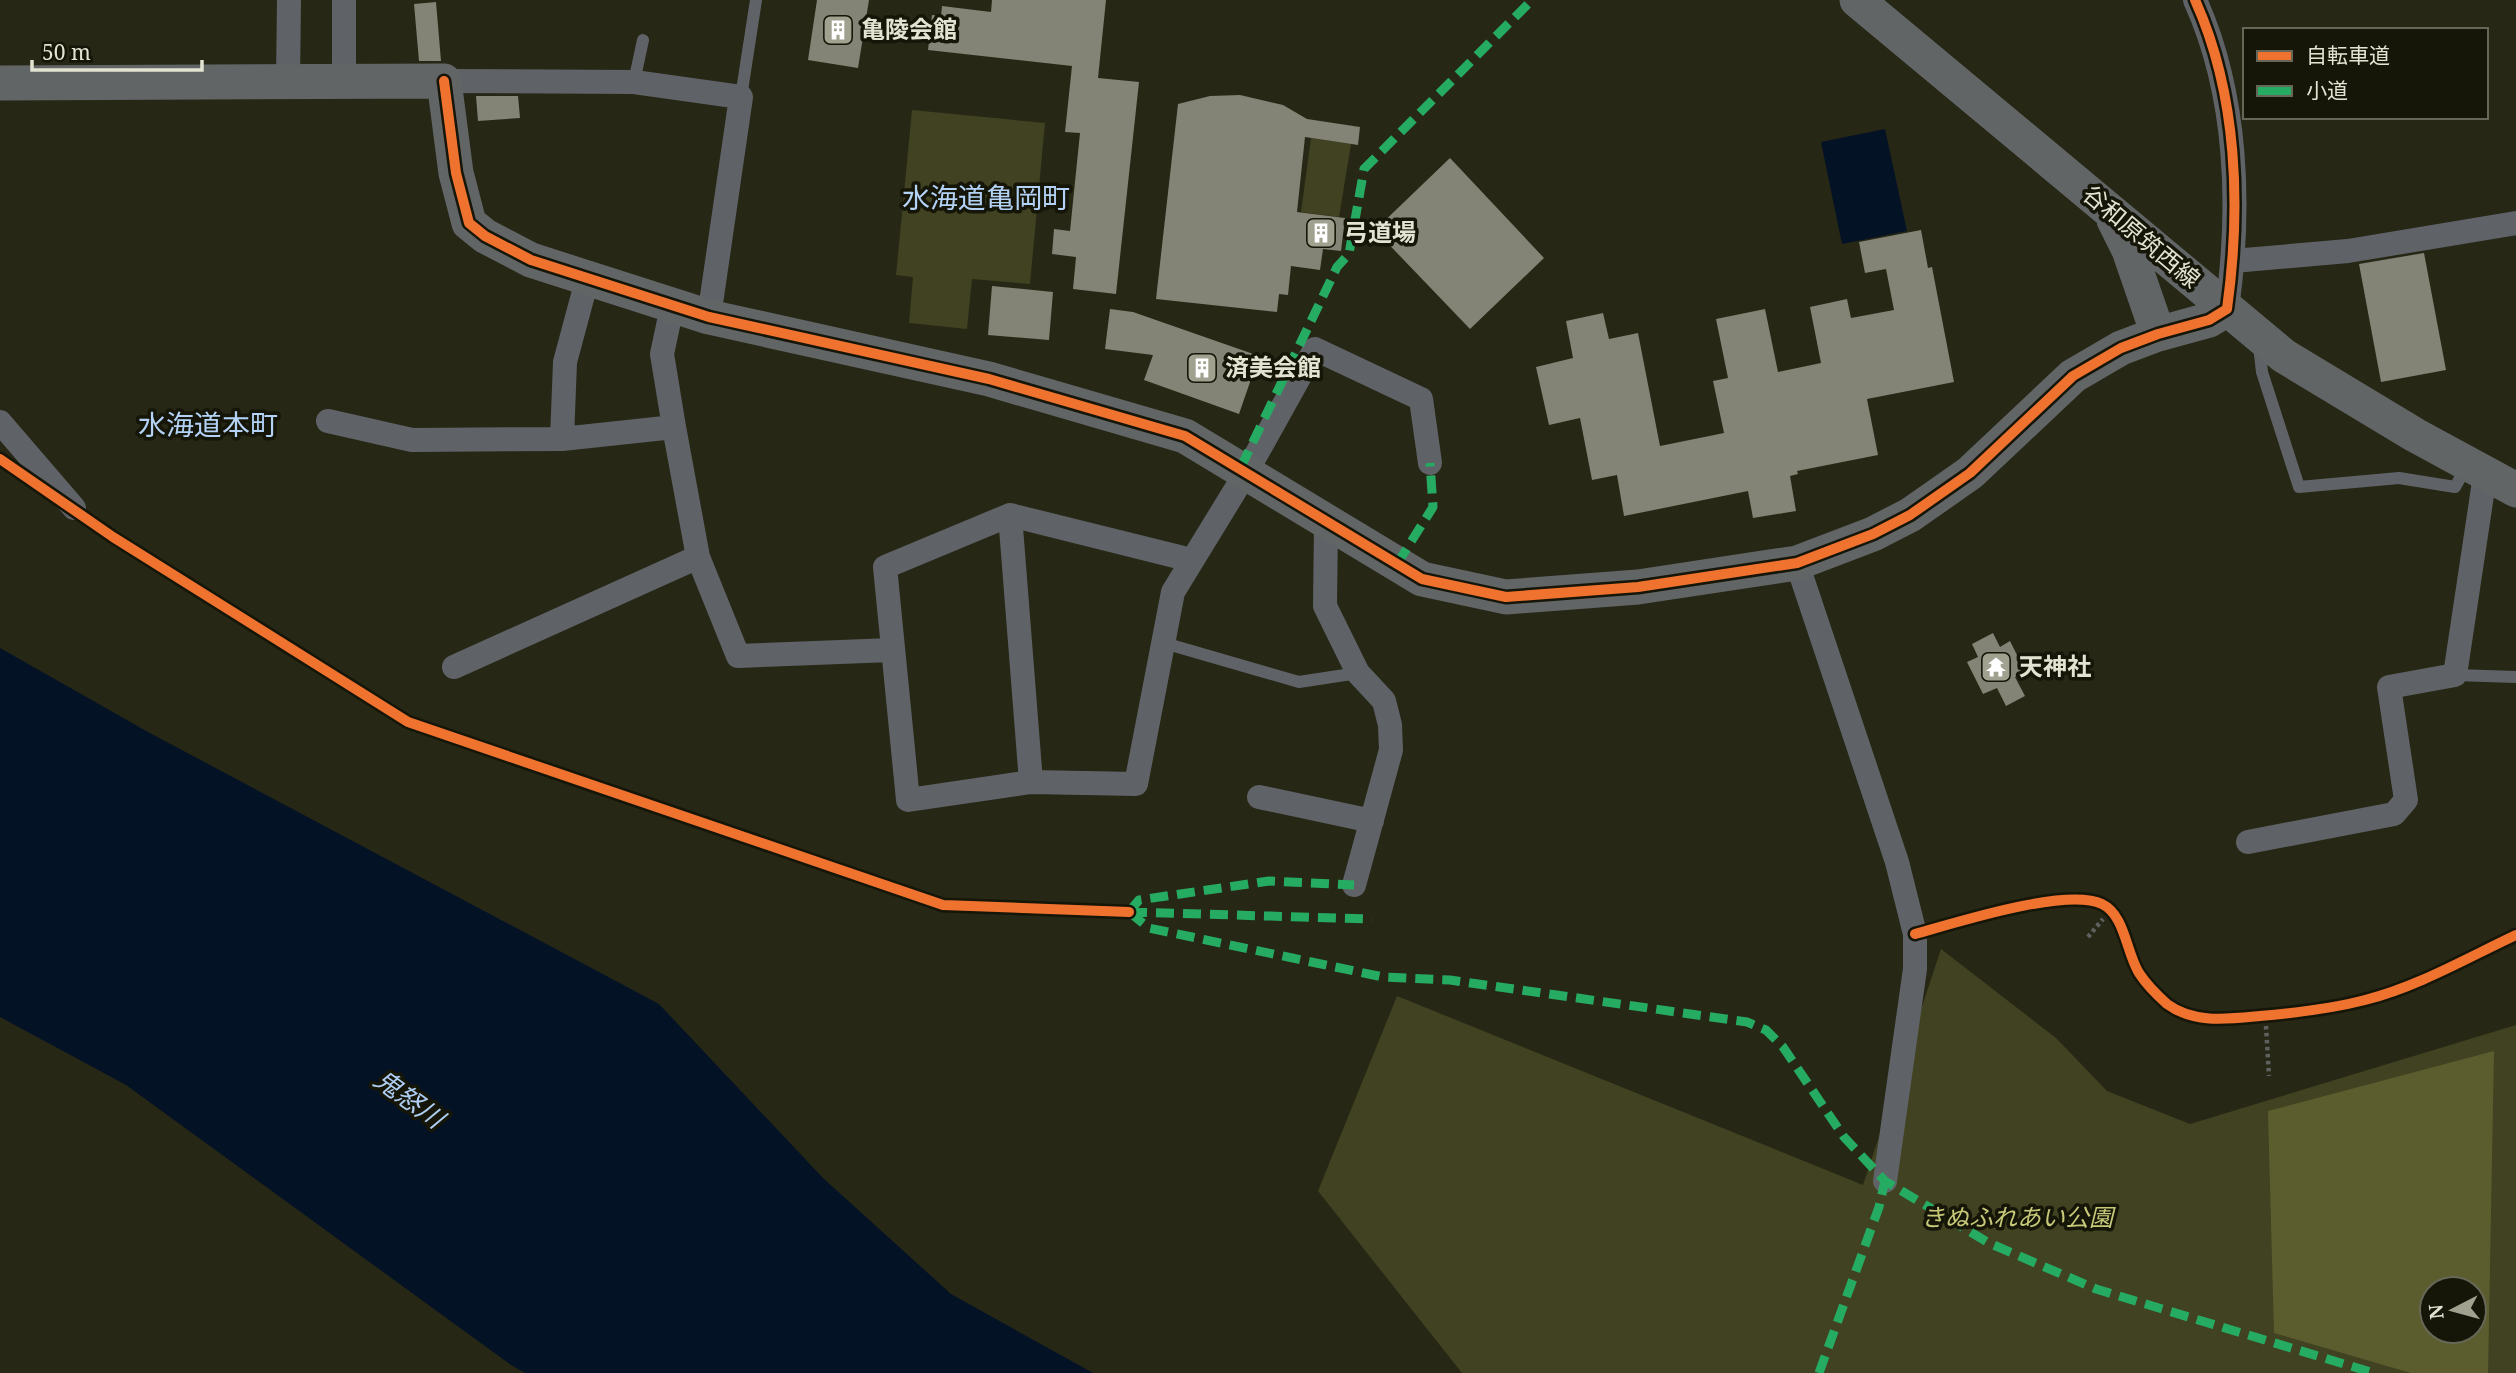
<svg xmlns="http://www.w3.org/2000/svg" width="2516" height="1373" font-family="'Noto Serif','Noto Sans JP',serif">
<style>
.green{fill:#414221;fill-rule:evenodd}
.forest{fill:#5c5d2e;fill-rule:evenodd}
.water{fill:#041226}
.building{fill:#848476}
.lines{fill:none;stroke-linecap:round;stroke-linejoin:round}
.path{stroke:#5e615f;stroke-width:4.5;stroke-dasharray:3.5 3.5;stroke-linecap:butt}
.lane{stroke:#5f6367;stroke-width:12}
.street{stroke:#5f6367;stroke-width:24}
.secondary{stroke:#616566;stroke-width:35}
.quiet{stroke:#26ab63;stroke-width:9;stroke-dasharray:18 9;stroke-linecap:butt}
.cycleway-casing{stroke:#151508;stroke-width:15}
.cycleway{stroke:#ef722f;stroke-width:10}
.labels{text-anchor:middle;stroke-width:7;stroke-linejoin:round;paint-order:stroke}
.poi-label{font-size:24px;font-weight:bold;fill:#e2e3d1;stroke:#151508;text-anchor:start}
.street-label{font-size:24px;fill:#e2e3d1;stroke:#151508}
.park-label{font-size:24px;font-style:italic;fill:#c7c979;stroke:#151508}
.water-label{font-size:26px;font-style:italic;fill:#afcef3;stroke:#151508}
.quarter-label{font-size:28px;fill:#b3d2f6;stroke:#151508}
</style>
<rect width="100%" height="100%" fill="#272716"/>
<!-- green -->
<path class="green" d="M912 110 1045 123 1030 284 972 279 967 329 909 323 913 277 896 275Z
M1311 138 1351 144 1339 217 1301 212Z
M1941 949 2056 1038 2107 1091 2190 1124 2516 1025V1373H1462L1318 1191 1397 996 1863 1185ZM2432 1289H2474V1331H2432Z"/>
<!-- forest -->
<path class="forest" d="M2494 1051 2488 1373H2411L2274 1333 2268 1111ZM2432 1289H2474V1331H2432Z"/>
<!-- water -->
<path class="water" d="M1885 129 1907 231 1842 244 1821 142Z
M0 648 148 732 659 1004 823 1178 951 1294 1093 1373H525L511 1365 126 1085 0 1017Z"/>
<!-- building -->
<path class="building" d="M817 0H869L858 68 808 60Z
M992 0H1106L1098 78 1139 82 1116 294 1073 289 1076 257 1052 254 1054 229 1070 231 1080 133 1065 132 1072 66 928 50 932 15 941 16 942 6 991 12Z
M436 2 441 61H419L414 4Z
M1240 95 1283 105 1307 119 1360 127 1358 145 1305 137 1297 212 1345 218 1341 251 1323 249 1320 270 1291 266 1288 295 1279 294 1277 312 1156 299 1178 104 1210 96Z
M476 96H518L520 118 478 121Z
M1450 158 1544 258 1470 329 1375 230Z
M1921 230 1928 268 1932 267 1954 382 1867 399 1878 455 1797 471 1798 474 1790 476 1796 511 1753 518 1748 491 1624 516 1617 475 1592 480 1580 418 1549 425 1536 367 1573 358 1566 321 1603 313 1609 339 1638 333 1660 446 1724 433 1713 381 1728 378 1716 319 1765 309 1778 372 1821 363 1810 307 1847 299 1851 318 1894 310 1886 269 1865 273 1859 242Z
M2424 253 2446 370 2381 382 2359 264Z
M992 286 1053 292 1049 340 988 335Z
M1110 309 1133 312 1259 356 1239 414 1144 380 1153 355 1105 349Z
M1993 633 2000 647 2010 641 2025 671 2015 677 2025 696 2006 706 1997 688 1983 694 1967 662 1978 657 1972 644Z"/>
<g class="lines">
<!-- path -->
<path class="path" d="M2088 937 2103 919
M2266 1026 2269 1076"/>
<!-- lane -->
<path class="lane" d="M634 82 643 40
M741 97 756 0
M2259 346 2262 372 2299 487 2399 478 2455 487 2467 466
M1164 643 1299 682 1358 673
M2455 675 2516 677"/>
<!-- street -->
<path class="street" d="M2195 0C2238 95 2241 208 2227 309
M444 81 634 82 741 97 709 317
M288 82 289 0
M344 82V0
M2233 261 2348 251 2516 223
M672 307 662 354 674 427
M328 421 412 440 562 439 674 427 698 557 738 656 892 650
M0 422 74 508
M562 439 565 362 587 280
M1010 515 1031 782
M1326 523 1325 606 1358 673 1384 701 1390 725 1391 750 1354 885
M1191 560 1010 515 885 567 908 800 1031 782 1136 784 1173 592 1247 471 1315 349 1421 399 1430 463
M1797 563 1897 862 1915 934V969L1885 1181
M454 667 698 557
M1259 797 1372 821
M2248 842 2394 814 2406 800 2389 687 2455 675 2485 475"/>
<!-- secondary -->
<path class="secondary" d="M1857 0 2284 356 2415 435 2516 490
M0 83 444 81 456 173 469 223 485 236 531 260 709 317 989 379 1185 436 1422 579 1506 597 1638 587 1797 563 1873 534 1910 515 1970 473 2073 376 2121 348 2158 334 2209 320 2227 309
M2114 220 2129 250 2158 334"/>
<!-- quiet -->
<path class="quiet" d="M1241 467 1337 267 1349 254 1364 169 1532 0
M1397 564 1433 507 1430 463
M1129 912 1149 928 1383 977 1450 980 1747 1022 1766 1030 1783 1047 1844 1137 1885 1181 1989 1243 2096 1289 2374 1373
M1129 912 1372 919
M1129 912 1139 900 1269 881 1354 885
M1819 1373 1879 1207 1885 1181"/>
<!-- cycleway casing -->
<g class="cycleway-casing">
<path id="cycleway" d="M444 81 456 173 469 223 485 236 531 260 709 317 989 379 1185 436 1422 579 1506 597 1638 587 1797 563 1873 534 1910 515 1970 473 2073 376 2121 348 2158 334 2209 320 2227 309C2241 208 2238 95 2195 0
M0 459 113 537 408 722 943 905 1129 912
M1915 934C1955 923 2066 887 2102 904 2125 915 2126 952 2139 973 2146 984 2157 995 2167 1004 2194 1024 2229 1019 2260 1016 2295 1013 2330 1009 2365 1000 2417 987 2467 958 2516 935"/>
</g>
<!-- cycleway -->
<use href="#cycleway" class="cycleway"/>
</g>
<!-- icons -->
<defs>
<g id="building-square" transform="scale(1.575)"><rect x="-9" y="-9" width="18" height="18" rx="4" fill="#a1a190" stroke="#151508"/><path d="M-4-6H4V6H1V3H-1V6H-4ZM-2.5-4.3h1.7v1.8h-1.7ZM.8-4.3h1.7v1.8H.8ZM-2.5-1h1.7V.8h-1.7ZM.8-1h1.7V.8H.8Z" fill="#fff"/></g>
<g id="temple-square" transform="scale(1.575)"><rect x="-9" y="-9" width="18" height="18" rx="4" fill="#a1a190" stroke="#151508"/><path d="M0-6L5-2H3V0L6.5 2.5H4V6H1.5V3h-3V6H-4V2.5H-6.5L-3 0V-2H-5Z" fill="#fff"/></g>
</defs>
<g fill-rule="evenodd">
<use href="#building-square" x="838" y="30"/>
<use href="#building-square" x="1321" y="233"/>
<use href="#building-square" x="1202" y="368"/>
<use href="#temple-square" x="1996" y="667"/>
</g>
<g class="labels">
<!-- poi labels -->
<g class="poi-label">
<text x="861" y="38">亀陵会館</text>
<text x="1344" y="241">弓道場</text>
<text x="1225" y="376">済美会館</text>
<text x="2019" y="675">天神社</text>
</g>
<!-- street labels -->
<g class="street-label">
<text transform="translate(2141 237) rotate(40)" y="8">谷和原筑西線</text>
</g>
<!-- park labels -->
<g class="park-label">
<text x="2017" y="1226">きぬふれあい公園</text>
</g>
<!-- water labels -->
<g class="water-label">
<text transform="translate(409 1099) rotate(36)" y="9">鬼怒川</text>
</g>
<!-- quarter labels -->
<g class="quarter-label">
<text x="986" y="208">水海道亀岡町</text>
<text x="208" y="435">水海道本町</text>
</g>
</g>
<!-- legend -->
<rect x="2243" y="28" width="245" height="91" fill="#151508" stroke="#676758" stroke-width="2"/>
<rect x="2257" y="51" width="35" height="10" fill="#ef722f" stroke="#676758" stroke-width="2"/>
<text x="2306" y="63" font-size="21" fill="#e2e3d1">自転車道</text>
<rect x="2257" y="86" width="35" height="10" fill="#26ab63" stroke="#676758" stroke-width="2"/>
<text x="2306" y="98" font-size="21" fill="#e2e3d1">小道</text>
<!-- north arrow -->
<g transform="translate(2453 1310) rotate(264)"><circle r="33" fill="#151508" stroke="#676758" stroke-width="2"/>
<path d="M0-5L12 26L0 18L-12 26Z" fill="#a1a190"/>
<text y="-10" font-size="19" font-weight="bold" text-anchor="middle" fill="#e2e3d1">N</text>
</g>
<!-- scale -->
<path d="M32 60v10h170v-10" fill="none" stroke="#e2e3d1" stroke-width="3.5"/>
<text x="42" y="60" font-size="21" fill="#e2e3d1" stroke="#151508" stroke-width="5" paint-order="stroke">50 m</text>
</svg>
